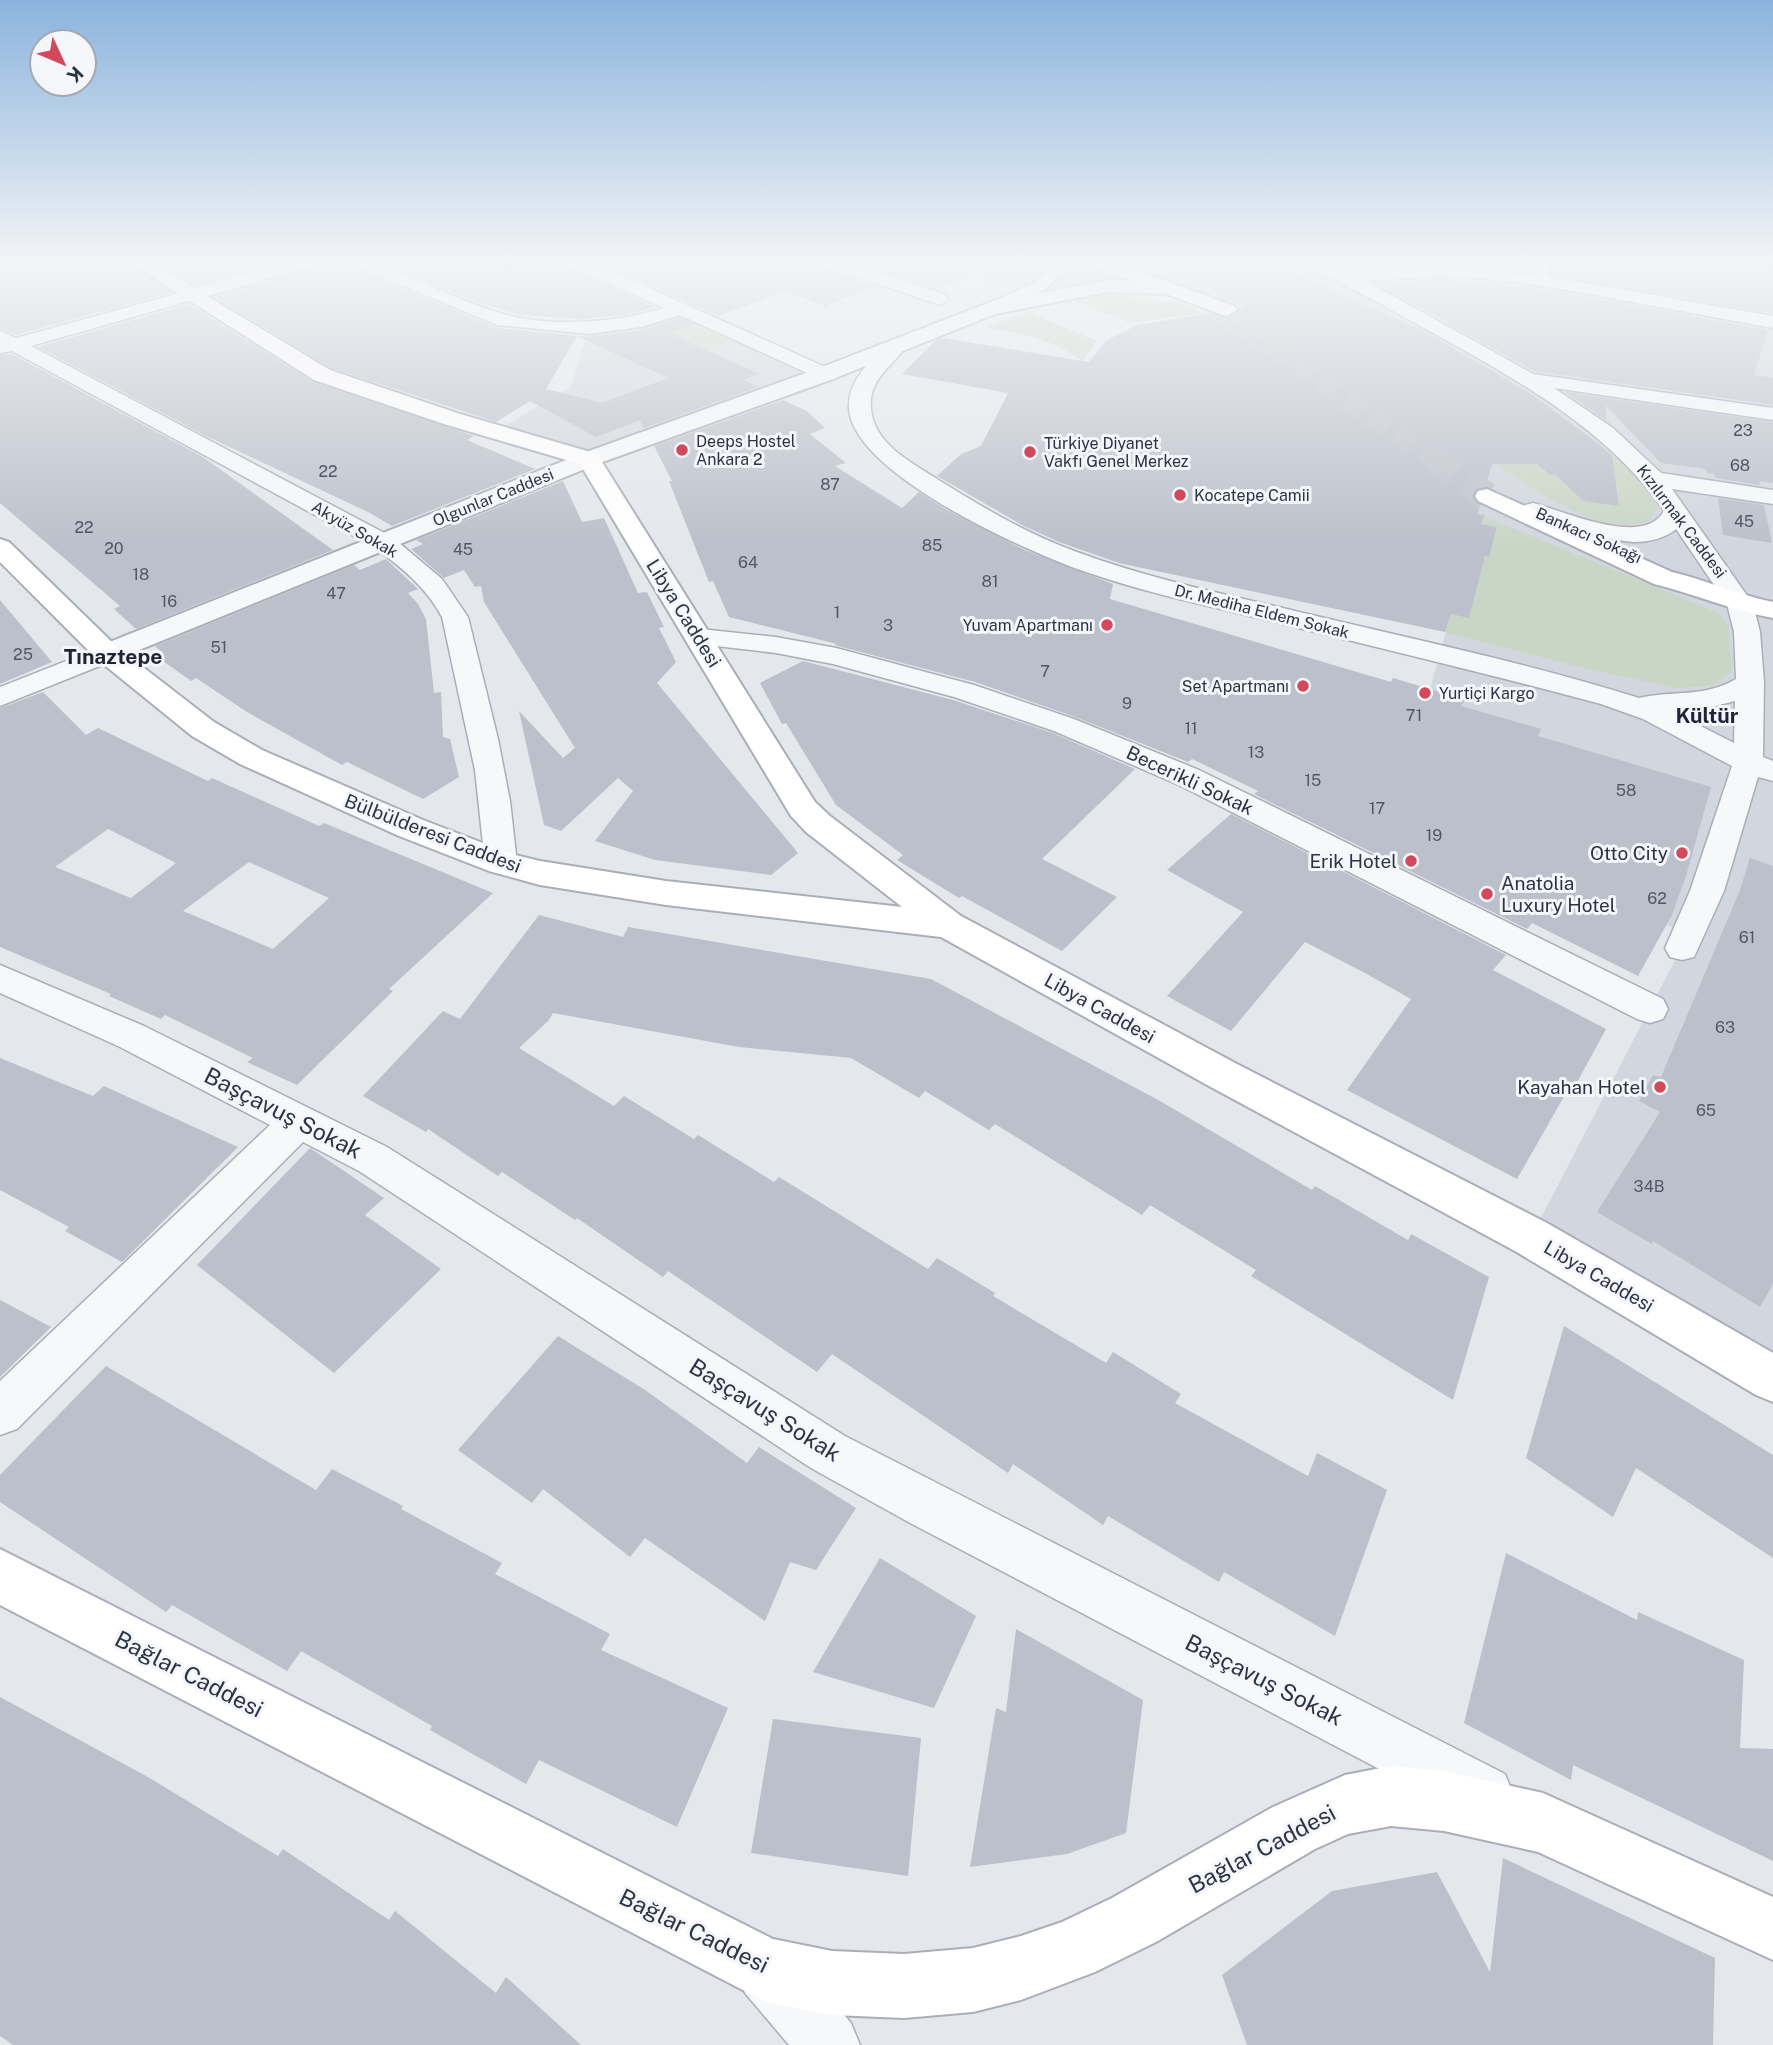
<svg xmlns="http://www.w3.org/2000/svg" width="1773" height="2045" font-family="'Public Sans',sans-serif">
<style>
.built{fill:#d2d6de}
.green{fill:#c9d6c5}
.building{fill:#bbc0ca;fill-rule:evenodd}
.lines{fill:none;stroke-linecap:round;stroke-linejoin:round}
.secondary-tunnel-far1{stroke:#bfc3cb;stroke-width:21;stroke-dasharray:21 10;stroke-linecap:butt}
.secondary-tunnel{stroke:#bfc3cb;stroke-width:27;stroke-dasharray:27 13;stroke-linecap:butt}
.pedestrian-casing{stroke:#a9aeb7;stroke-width:4}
.minor-casing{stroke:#a9aeb7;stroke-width:3}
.tertiary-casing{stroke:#a9aeb7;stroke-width:4}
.secondary-casing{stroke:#a9aeb7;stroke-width:4}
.pedestrian{fill:#f7f8fa;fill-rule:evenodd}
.minor{fill:#f7f8fa;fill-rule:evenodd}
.tertiary{fill:#f7f8fa;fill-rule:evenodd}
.secondary{fill:#fff;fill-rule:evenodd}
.poi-dot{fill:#d1495b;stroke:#f4f6f9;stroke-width:2.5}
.labels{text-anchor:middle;stroke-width:6;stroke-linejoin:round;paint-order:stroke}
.number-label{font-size:16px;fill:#4f5766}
.far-poi-label{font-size:16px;fill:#2b3445;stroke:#f4f6f9;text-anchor:start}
.far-street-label{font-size:16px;fill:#2b3445;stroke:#f4f6f9}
.street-label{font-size:19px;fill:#2b3445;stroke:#f4f6f9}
.poi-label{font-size:19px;fill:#2b3445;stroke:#f4f6f9;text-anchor:end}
.far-district-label{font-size:21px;font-weight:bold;fill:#1d2536;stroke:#f4f6f9}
.near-street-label{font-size:23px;fill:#2b3445;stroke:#f4f6f9}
</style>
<rect width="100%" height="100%" fill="#e4e7ec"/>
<!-- built -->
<path class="built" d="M949 260H1773V1379L1531 1237 1687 937 1585 872 1354 744 1393 678 1430 689 1451 614 1485 556H1489L1497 527 1483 524 1485 516 1478 514 1483 494 1218 311 1149 286 1038 298 973 278 986 273Z
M680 309 825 374 589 459 496 431 571 387 589 328Z"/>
<!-- green -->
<path class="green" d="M1113 294 1156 303 1179 301 1202 313 1130 323 1069 299Z
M1027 312 1097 341 1082 361C1052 338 1023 335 987 327Z
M676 313 731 341 699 353 639 325Z
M1560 419 1626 466 1658 506 1649 521C1603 541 1529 486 1492 461L1537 464 1549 474 1556 475 1562 482 1574 486 1575 493 1583 501 1619 506 1613 464 1548 422Z
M1485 517 1719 613 1728 626 1732 671 1714 685 1677 688 1580 667 1445 632 1451 614 1485 556H1489L1497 527 1483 524Z"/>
<!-- building -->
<path class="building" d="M0 260H124L172 292 16 335 0 329Z
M152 260H284L194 285Z
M324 260H345L350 266 497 328 589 337 641 330 680 318 694 324 669 333 760 374 743 380 758 387 644 428 640 420 596 437 530 401 496 422 331 368 214 297 319 267ZM577 336 668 378 602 403 546 389Z
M377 260H561L566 266 656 307 625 315 582 319 520 315 468 299Z
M593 260H813L818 266 876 286 825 306 786 291 718 316Z
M848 260H1004V261L935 289Z
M1151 260H1266L1426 332 1533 395 1604 448 1612 456 1619 506 1583 501 1556 475 1549 474 1537 464H1492L1485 487 1477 488 1473 495 1476 502 1480 505 1478 514 1485 515 1482 524 1497 527 1489 557 1485 556 1469 618 1451 614 1445 632 1119 563 1059 542 1024 526 937 476 961 454 981 446 1008 393 902 374 936 340 943 338 1089 362 1106 341 1137 325 1211 313 1228 318 1239 309 1248 308Z
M1347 260H1533L1531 272 1442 263 1357 268Z
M1552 260H1773V313L1550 274Z
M1442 279 1545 289 1768 330 1754 375 1773 378V405L1534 371 1376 283Z
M189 304 313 382 474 436 467 440 535 469 392 526 368 512 204 435 38 347Z
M12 354 203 457 333 550 136 629 114 609 120 606 0 503V355Z
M1565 392 1773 422V483L1759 481 1760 485 1715 478 1714 474 1707 473 1706 469 1661 463 1605 405 1607 421Z
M783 400 807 411 825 428 810 434 846 463 835 466 902 508 919 492 947 510 1025 550 1113 584 1110 599 1391 682 1393 678 1465 700 1461 706 1541 729 1538 736 1711 787 1686 876 1672 915 1638 976 1532 923 1527 929 1254 794 1258 791 1192 759 1188 762 1075 717 975 682 834 645 837 644 729 617 713 581 709 582 669 481H672L654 446Z
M563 481 582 522 604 518 638 593 647 592 664 627 659 628 676 662 657 683 798 853 771 875 655 860 595 841 633 791 618 778 561 831 544 825 519 711 563 758 575 748 484 602 481 586 475 587 464 570 444 578 411 549 423 544 416 540Z
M1718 498 1764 505 1772 543 1723 535Z
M386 559 418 589 408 593 418 604 426 619 434 693 441 692 443 737 450 739 459 777 423 799 347 762 342 765 247 712 196 678 191 681 156 656 162 653 155 646 354 565 360 570Z
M0 600 52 662 0 684Z
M803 661 953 700 1053 733 1135 769 1042 859 1117 897 1062 951 962 896 959 898 897 860 903 855 836 805 786 723 782 724 760 683Z
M43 692 86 735 98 728 208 781 212 778 319 826 324 823 493 893 389 989 393 991 297 1085 247 1062 253 1058 165 1015 161 1019 109 996 111 994 0 947V708ZM108 829 176 863 131 898 55 867ZM249 862 329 898 273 949 183 911Z
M1231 814 1506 955 1493 970 1606 1029 1574 1088 1570 1086 1517 1179 1347 1090 1411 999 1365 973 1305 942 1231 1031 1167 996 1243 912 1167 870Z
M1750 858 1773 866V1284L1760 1307 1653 1241 1652 1244 1597 1212 1660 1112 1639 1101 1653 1075 1661 1077 1740 890Z
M539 915 623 937 628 927 931 979 1160 1101 1312 1190 1315 1186 1408 1240 1411 1234 1489 1277 1453 1400 1251 1276 1256 1270 1150 1205 1142 1215 995 1124 989 1130 925 1091 919 1098 851 1058 739 1047 553 1013 548 1021 519 1048 614 1106 624 1096 694 1139 698 1135 774 1182 779 1177 928 1269 937 1258 995 1293 993 1296 1106 1363 1113 1352 1181 1394 1175 1403 1308 1476 1317 1453 1387 1490 1335 1636 1224 1572 1219 1582 1108 1516 1103 1525 1013 1464 1008 1473 832 1354 817 1372 668 1271 663 1277 577 1218 575 1220 502 1172 498 1176 428 1129 426 1132 363 1096 443 1011 460 1019Z
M0 1058 93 1096 104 1086 238 1147 122 1262 65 1231 69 1227 0 1190Z
M310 1148 384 1198 365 1215 441 1269 334 1373 197 1265Z
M0 1300 51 1327 0 1377Z
M1564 1326 1773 1455V1558L1636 1468 1613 1517 1526 1458Z
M558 1336 645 1390 747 1463 759 1447 856 1508 816 1570 790 1562 765 1621 645 1538 630 1557 543 1489 532 1503 458 1450Z
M106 1366 316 1490 332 1469 403 1506 401 1509 502 1563 495 1574 610 1634 601 1650 728 1708 677 1827 539 1760 526 1784 430 1730 432 1726 301 1651 287 1671 172 1605 166 1612 0 1502V1475Z
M1506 1553 1637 1620 1638 1612 1744 1660 1740 1748 1773 1749V1861L1573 1765 1571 1780 1464 1723Z
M880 1558 976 1616 934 1708 813 1672Z
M1016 1629 1143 1700 1126 1833 1067 1854 970 1867 996 1708 1006 1712Z
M0 1697 148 1777 278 1856 283 1849 389 1920 395 1911 496 1993 506 1977 581 2045H13L0 2036Z
M773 1719 921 1738 908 1876 751 1853Z
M1503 1858 1715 1958 1713 2045H1247L1222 1975 1332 1891 1437 1872 1490 1972Z"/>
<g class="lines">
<!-- secondary-tunnel-far1 -->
<path class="secondary-tunnel-far1" d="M1218 311 1436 461"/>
<!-- secondary-tunnel -->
<path class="secondary-tunnel" d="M1433 459 1487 496"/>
<!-- pedestrian casing -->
<g class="pedestrian-casing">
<path id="pedestrian" d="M1536 260H1550L1546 280 1539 284 1532 280Z"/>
</g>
<!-- minor casing -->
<g class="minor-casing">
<path id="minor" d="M348 260H371C413 277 456 300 500 313 549 328 616 323 664 308L567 264 564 260H587L832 370 835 374 832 378H818L680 315 641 327 589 334 497 325 351 264Z
M816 260H841L946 295 949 299 940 305 934 303 819 264Z
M1055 260H1072C1063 282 1006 319 983 313L981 309 983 305C1007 294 1044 285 1055 260Z
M1302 260H1324L1349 271 1442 266 1545 276 1773 316V328L1545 286 1477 278 1442 276 1366 281 1533 374 1773 408V420L1554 388 1613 428 1661 473 1773 490V504L1672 489 1753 604 1760 632 1764 682 1763 757 1773 761V781L1758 777 1724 891 1694 957 1682 960 1670 957 1665 948 1690 891 1732 766 1643 719 1601 704C1497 676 1392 651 1287 625 1220 608 1152 595 1086 572 1030 553 854 475 849 409 847 381 871 360 889 343H903L906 347C891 367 868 380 871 409 874 444 911 462 937 479 982 507 1027 534 1077 552 1147 578 1219 593 1291 610 1407 638 1525 662 1639 698 1673 690 1704 698 1736 679L1734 632 1727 604 1676 529C1666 538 1649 542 1635 542 1617 542 1530 523 1521 510L1525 505 1533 503C1564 511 1644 548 1664 511 1599 415 1479 360 1381 304 1366 296 1310 269 1302 260ZM1735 701 1734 743 1675 713 1699 710Z
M190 290 196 291 199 295 196 299 31 346 392 537 442 579 468 617 498 739 510 801 517 863 513 871 501 874 489 871 485 863 475 770 442 617C426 587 401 567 374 547L12 351 0 353V331L16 338Z
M700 629 776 637 836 648 974 685 1074 719 1199 770 1663 999 1668 1009 1663 1019 1650 1023 1637 1019 1177 784 1054 731 954 697 833 664 776 653 690 643 687 637 690 631Z
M107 645 117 647 121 653 117 659 0 706V687Z
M0 965 144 1026 387 1147 845 1436 1505 1774 1513 1794 1505 1814 1485 1822 1465 1814 912 1524 811 1468 359 1171 303 1142 17 1429 0 1435V1381L270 1125 118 1046 0 993Z
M767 1941 789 1949 851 2023 860 2045H789L745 1993 737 1971 745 1949Z"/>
</g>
<!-- tertiary casing -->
<g class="tertiary-casing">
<path id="tertiary" d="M293 260H321L318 264 197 299 190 301 180 295 183 291Z
M1107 280 1172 282 1181 288 1172 294 1107 292 995 314 833 379 597 464 117 659 107 662 97 659 93 653 97 647 581 454 817 369 983 305Z"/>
</g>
<!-- secondary casing -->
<g class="secondary-casing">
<path id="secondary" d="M126 260H147L330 370 460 414 597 454 815 802 830 816 961 916 1237 1064 1547 1223 1773 1353V1402L1756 1395 1515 1251 1209 1086 941 937 666 905 540 885 489 871 399 836 240 764 192 736 97 659 0 562V539L9 542 117 647 214 722 262 750 423 820 511 854 540 861 666 881 902 907 806 832 791 816 580 464 444 424 314 380Z
M1084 260H1109L1234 306 1237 310 1227 316 1220 314 1087 264Z
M1487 489 1672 572C1706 580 1738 595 1773 602V618C1730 610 1695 594 1654 584L1478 501 1475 496 1478 491Z
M0 1549 773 1939 832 1951 904 1954 973 1948 1021 1936 1062 1922 1112 1898 1273 1807 1345 1775 1391 1766 1444 1771 1543 1793 1773 1897V1960L1538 1852 1444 1831 1391 1826 1348 1834 1315 1849 1156 1942 1095 1972 1021 2000 973 2012 904 2018 832 2015 766 2002 0 1605Z"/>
</g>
<!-- pedestrian -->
<use href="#pedestrian" class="pedestrian"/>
<!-- minor -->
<use href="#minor" class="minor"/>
<!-- tertiary -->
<use href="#tertiary" class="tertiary"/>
<!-- secondary -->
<use href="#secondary" class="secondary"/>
</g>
<!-- sky -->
<linearGradient id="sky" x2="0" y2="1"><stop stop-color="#8bb4dd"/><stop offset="0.48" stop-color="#f3f4f6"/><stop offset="1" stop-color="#f3f4f6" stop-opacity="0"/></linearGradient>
<rect width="1773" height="546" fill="url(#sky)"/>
<!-- markers -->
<g class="poi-dot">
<circle cx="682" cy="450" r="7"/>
<circle cx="1030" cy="452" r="7"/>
<circle cx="1180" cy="495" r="7"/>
<circle cx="1107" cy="625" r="7"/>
<circle cx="1303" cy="686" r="7"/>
<circle cx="1425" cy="693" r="7"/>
<circle cx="1682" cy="853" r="7"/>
<circle cx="1411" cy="861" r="7"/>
<circle cx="1487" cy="894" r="7"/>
<circle cx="1660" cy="1087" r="7"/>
</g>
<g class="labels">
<!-- number labels -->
<g class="number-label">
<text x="1743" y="436">23</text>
<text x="1740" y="471">68</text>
<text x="328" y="477">22</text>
<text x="830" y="490">87</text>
<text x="1744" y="527">45</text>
<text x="84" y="533">22</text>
<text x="932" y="551">85</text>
<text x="114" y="554">20</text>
<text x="463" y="555">45</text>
<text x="748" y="568">64</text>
<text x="141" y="580">18</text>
<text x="990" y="587">81</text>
<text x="336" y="599">47</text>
<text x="169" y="607">16</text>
<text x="837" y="618">1</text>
<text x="888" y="631">3</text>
<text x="219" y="653">51</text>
<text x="23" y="660">25</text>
<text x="1045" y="677">7</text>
<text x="1127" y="709">9</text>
<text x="1414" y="721">71</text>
<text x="1191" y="734">11</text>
<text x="1256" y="758">13</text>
<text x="1313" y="786">15</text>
<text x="1626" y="796">58</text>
<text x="1377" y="814">17</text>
<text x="1434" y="841">19</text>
<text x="1657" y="904">62</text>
<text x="1747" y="943">61</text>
<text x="1725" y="1033">63</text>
<text x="1706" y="1116">65</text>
<text x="1649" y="1192">34B</text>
</g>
<!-- far-poi labels -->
<g class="far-poi-label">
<text x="696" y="447">Deeps Hostel<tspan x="696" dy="18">Ankara 2</tspan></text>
<text x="1044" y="449">Türkiye Diyanet<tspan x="1044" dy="18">Vakfı Genel Merkez</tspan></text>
<text x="1194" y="501">Kocatepe Camii</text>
<text x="1093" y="631" text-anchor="end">Yuvam Apartmanı</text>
<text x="1289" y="692" text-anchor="end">Set Apartmanı</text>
<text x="1439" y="699">Yurtiçi Kargo</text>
</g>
<!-- far-street labels -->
<g class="far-street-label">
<text transform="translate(493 497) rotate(-22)" y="6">Olgunlar Caddesi</text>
<text transform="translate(1682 521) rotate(53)" y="6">Kızılırmak Caddesi</text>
<text transform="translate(355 529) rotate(30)" y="6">Akyüz Sokak</text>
<text transform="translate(1589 535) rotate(24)" y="6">Bankacı Sokağı</text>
<text transform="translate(1262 611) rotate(14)" y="6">Dr. Mediha Eldem Sokak</text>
</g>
<!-- street labels -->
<g class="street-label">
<text transform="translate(684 613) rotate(58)" y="7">Libya Caddesi</text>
<text transform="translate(1190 780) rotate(25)" y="7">Becerikli Sokak</text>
<text transform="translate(433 833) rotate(21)" y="7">Bülbülderesi Caddesi</text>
<text transform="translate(1100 1008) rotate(29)" y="7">Libya Caddesi</text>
<text transform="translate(1599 1276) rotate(30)" y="7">Libya Caddesi</text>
</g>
<!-- poi labels -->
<g class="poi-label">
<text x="1668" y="860">Otto City</text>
<text x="1397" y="868">Erik Hotel</text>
<text x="1501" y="890" text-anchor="start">Anatolia<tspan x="1501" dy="22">Luxury Hotel</tspan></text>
<text x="1646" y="1094">Kayahan Hotel</text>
</g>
<!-- far-district labels -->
<g class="far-district-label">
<text x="113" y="664">Tınaztepe</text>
<text x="1707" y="723">Kültür</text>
</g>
<!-- near-street labels -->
<g class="near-street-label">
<text transform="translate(283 1113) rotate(27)" y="8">Başçavuş Sokak</text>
<text transform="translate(765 1410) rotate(32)" y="8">Başçavuş Sokak</text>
<text transform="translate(189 1674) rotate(27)" y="8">Bağlar Caddesi</text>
<text transform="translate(1264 1680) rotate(27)" y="8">Başçavuş Sokak</text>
<text transform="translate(1262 1849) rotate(-28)" y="8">Bağlar Caddesi</text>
<text transform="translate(694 1931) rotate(26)" y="8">Bağlar Caddesi</text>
</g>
</g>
<!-- north arrow -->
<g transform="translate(63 63) rotate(134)"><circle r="33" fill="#f4f6f9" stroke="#a4a8b1" stroke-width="2"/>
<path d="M0-5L12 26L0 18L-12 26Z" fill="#d1495b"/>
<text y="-10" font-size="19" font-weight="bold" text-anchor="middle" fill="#2b3445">K</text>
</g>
</svg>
